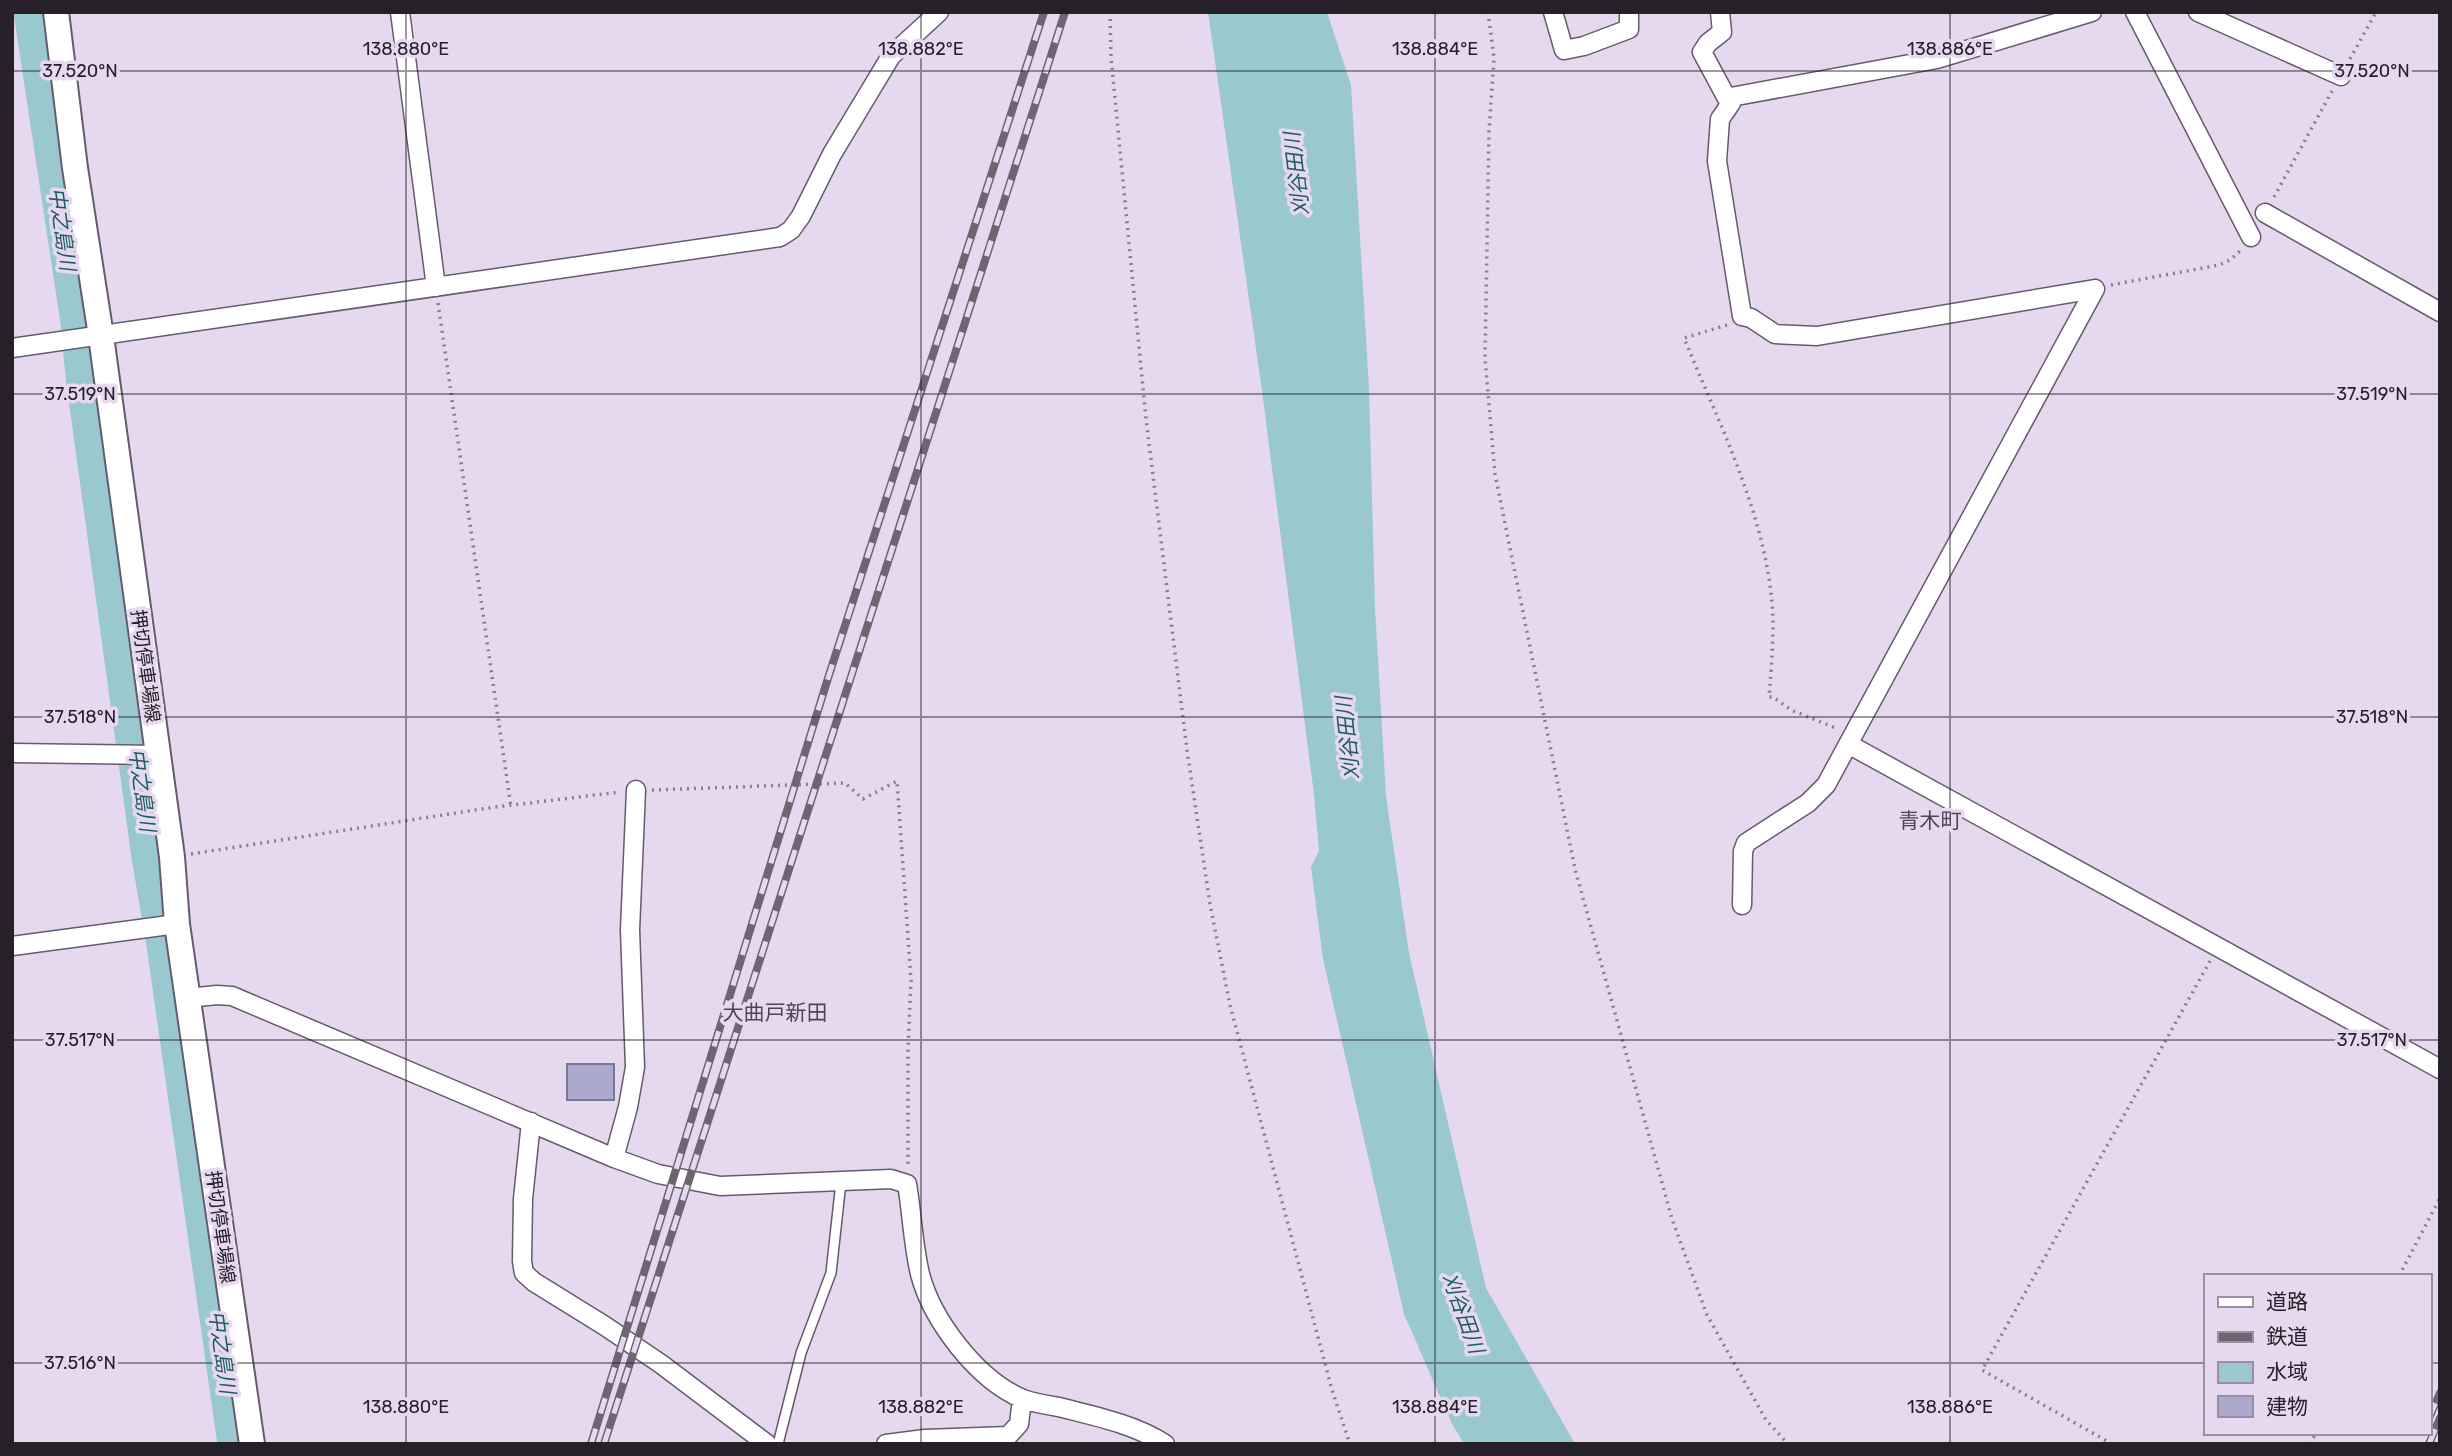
<svg xmlns="http://www.w3.org/2000/svg" width="2452" height="1456" font-family="Rubik,'Noto Sans JP',sans-serif">
<style>
.water{fill:#99c9cf}
.lines{fill:none;stroke-linecap:round;stroke-linejoin:round}
.river{stroke:#99c9cf;stroke-width:35}
.building{fill:#aba9cd;stroke:#79788e;stroke-width:2}
.lane-casing{stroke:#665a6e;stroke-width:12}
.street-casing{stroke:#665a6e;stroke-width:21}
.secondary-casing{stroke:#665a6e;stroke-width:28}
.path{stroke:#877e8d;stroke-width:3.5;stroke-dasharray:2 5;stroke-linecap:butt}
.lane{stroke:#fff;stroke-width:9}
.street{stroke:#fff;stroke-width:18}
.secondary{stroke:#fff;stroke-width:24}
.rail-casing{stroke:#6d6572;stroke-width:8}
.rail{stroke:#e6d9ef;stroke-width:5;stroke-dasharray:16;stroke-linecap:butt}
.ticks{fill:none;stroke:#262129;stroke-width:2;stroke-opacity:0.45}
.labels{text-anchor:middle;stroke-width:7;stroke-linejoin:round;paint-order:stroke}
.street-label{font-size:19px;fill:#262129;stroke:#e6d9ef}
.water-label{font-size:21px;font-style:italic;fill:#1c5e65;stroke:#e6d9ef}
.neighbourhood-label{font-size:21px;fill:#504557;stroke:#e6d9ef}
.ticks-label{font-size:18px;text-anchor:middle;fill:#262129;stroke:#e6d9ef;stroke-width:7;stroke-linejoin:round;paint-order:stroke}
</style>
<rect width="100%" height="100%" fill="#e6d9ef"/>
<!-- water -->
<path class="water" d="M1208 12H1327L1351 85 1369 389 1375 608 1386 796 1409 953 1486 1288 1575 1444H1464L1451 1422 1404 1314 1323 959 1311 867 1319 851 1314 795 1262 391Z"/>
<g class="lines">
<!-- river -->
<path class="river" d="M31 12 78 322 83 376 149 857 163 938 235 1444"/>
</g>
<!-- building -->
<path class="building" d="M567 1064H614V1100H567Z"/>
<g class="lines">
<!-- lane casing -->
<g class="lane-casing">
<path id="lane" d="M778 1444 801 1353 831 1273 841 1182"/>
</g>
<!-- street casing -->
<g class="street-casing">
<path id="street" d="M400 12 436 287
M1553 12 1564 50 1584 46 1629 29V12
M1720 12 1722 32 1708 43 1702 52 1730 104
M2092 12 1937 59 1731 97V103L1720 119 1717 161 1742 316 1751 318 1775 334 1817 336 2095 289
M2135 12 2251 237
M2198 12 2341 76
M2265 213 2440 312
M12 348 780 237 791 230 801 216 832 154 891 56 939 12
M1848 744 2440 1069
M12 753 158 755
M1742 905 1743 851 1746 843 1808 803 1826 785 2095 289
M12 946 177 924
M188 998 217 995 232 996 614 1158 658 1174 720 1186 891 1179 907 1184C912 1213 913 1245 920 1274 932 1320 977 1380 1023 1399 1034 1403 1047 1405 1059 1407 1094 1416 1134 1424 1165 1444
M531 1122 523 1199 522 1261 524 1273 534 1282 605 1326 661 1364 767 1444
M614 1158 628 1107 635 1067 630 930 636 790
M886 1444 925 1439 1008 1436 1019 1424 1022 1399"/>
</g>
<!-- secondary casing -->
<g class="secondary-casing">
<path id="secondary" d="M56 12 75 168 101 336 172 857 177 924 252 1444"/>
</g>
<!-- path -->
<path class="path" d="M1110 12 1111 57 1146 419 1187 750 1210 904 1230 1005 1332 1390 1350 1444
M1488 12 1494 58 1489 132 1485 358 1495 474 1575 869 1672 1219 1707 1315 1766 1420 1788 1444
M2350 59 2376 12
M2274 197 2332 91
M2111 285 2219 265 2230 260 2240 251
M438 303 511 807
M1727 325 1684 338C1720 426 1771 525 1773 622 1773 647 1771 673 1769 697H1773L1791 710 1838 729
M652 790 845 783 863 799 897 781 911 980 908 1050V1165
M191 854 488 808 620 792
M2399 1276 2440 1198
M2112 1444 1982 1370 2210 961
M2310 1444 2316 1433"/>
<!-- lane -->
<use href="#lane" class="lane"/>
<!-- street -->
<use href="#street" class="street"/>
<!-- secondary -->
<use href="#secondary" class="secondary"/>
<!-- rail casing -->
<g class="rail-casing">
<path id="rail" d="M2429 1418 2440 1393
M591 1444 829 675 1044 12
M604 1444 1065 12
M2429 1444 2440 1418"/>
</g>
<!-- rail -->
<use href="#rail" class="rail"/>
</g>
<!-- ticks -->
<path class="ticks" d="M406 12V1444M921 12V1444M1435 12V1444M1950 12V1444M12 71H2440M12 394H2440M12 717H2440M12 1040H2440M12 1363H2205M2429 1363H2440"/>
<g class="labels">
<!-- street labels -->
<g class="street-label">
<text transform="translate(146 666) rotate(82)" y="7">押切停車場線</text>
<text transform="translate(221 1227) rotate(82)" y="7">押切停車場線</text>
</g>
<!-- water labels -->
<g class="water-label">
<text transform="translate(1297 174) rotate(-97)" y="7">刈谷田川</text>
<text transform="translate(62 229) rotate(82)" y="7">中之島川</text>
<text transform="translate(1348 738) rotate(-96)" y="7">刈谷田川</text>
<text transform="translate(142 790) rotate(82)" y="7">中之島川</text>
<text transform="translate(1463 1313) rotate(70)" y="7">刈谷田川</text>
<text transform="translate(222 1352) rotate(82)" y="7">中之島川</text>
</g>
<!-- neighbourhood labels -->
<g class="neighbourhood-label">
<text x="1930" y="828">青木町</text>
<text x="775" y="1020">大曲戸新田</text>
</g>
</g>
<g class="ticks-label">
<text x="406" y="55">138.880°E</text>
<text x="921" y="55">138.882°E</text>
<text x="1435" y="55">138.884°E</text>
<text x="1950" y="55">138.886°E</text>
<text x="80" y="77">37.520°N</text>
<text x="2372" y="77">37.520°N</text>
<text x="80" y="400">37.519°N</text>
<text x="2372" y="400">37.519°N</text>
<text x="80" y="723">37.518°N</text>
<text x="2372" y="723">37.518°N</text>
<text x="80" y="1046">37.517°N</text>
<text x="2372" y="1046">37.517°N</text>
<text x="80" y="1369">37.516°N</text>
<text x="406" y="1413">138.880°E</text>
<text x="921" y="1413">138.882°E</text>
<text x="1435" y="1413">138.884°E</text>
<text x="1950" y="1413">138.886°E</text>
</g>
<!-- border -->
<rect width="2452" height="1456" fill="none" stroke="#262129" stroke-width="28"/>
<!-- legend -->
<rect x="2204" y="1274" width="228" height="161" fill="#e6d9ef" stroke="#998fa0" stroke-width="2"/>
<rect x="2218" y="1297" width="35" height="10" fill="#ffffff" stroke="#998fa0" stroke-width="2"/>
<text x="2266" y="1309" font-size="21" fill="#262129">道路</text>
<rect x="2218" y="1332" width="35" height="10" fill="#6d6572" stroke="#998fa0" stroke-width="2"/>
<text x="2266" y="1344" font-size="21" fill="#262129">鉄道</text>
<rect x="2218" y="1362" width="35" height="21" fill="#99c9cf" stroke="#998fa0" stroke-width="2"/>
<text x="2266" y="1379" font-size="21" fill="#262129">水域</text>
<rect x="2218" y="1396" width="35" height="21" fill="#aba9cd" stroke="#998fa0" stroke-width="2"/>
<text x="2266" y="1414" font-size="21" fill="#262129">建物</text>
</svg>
